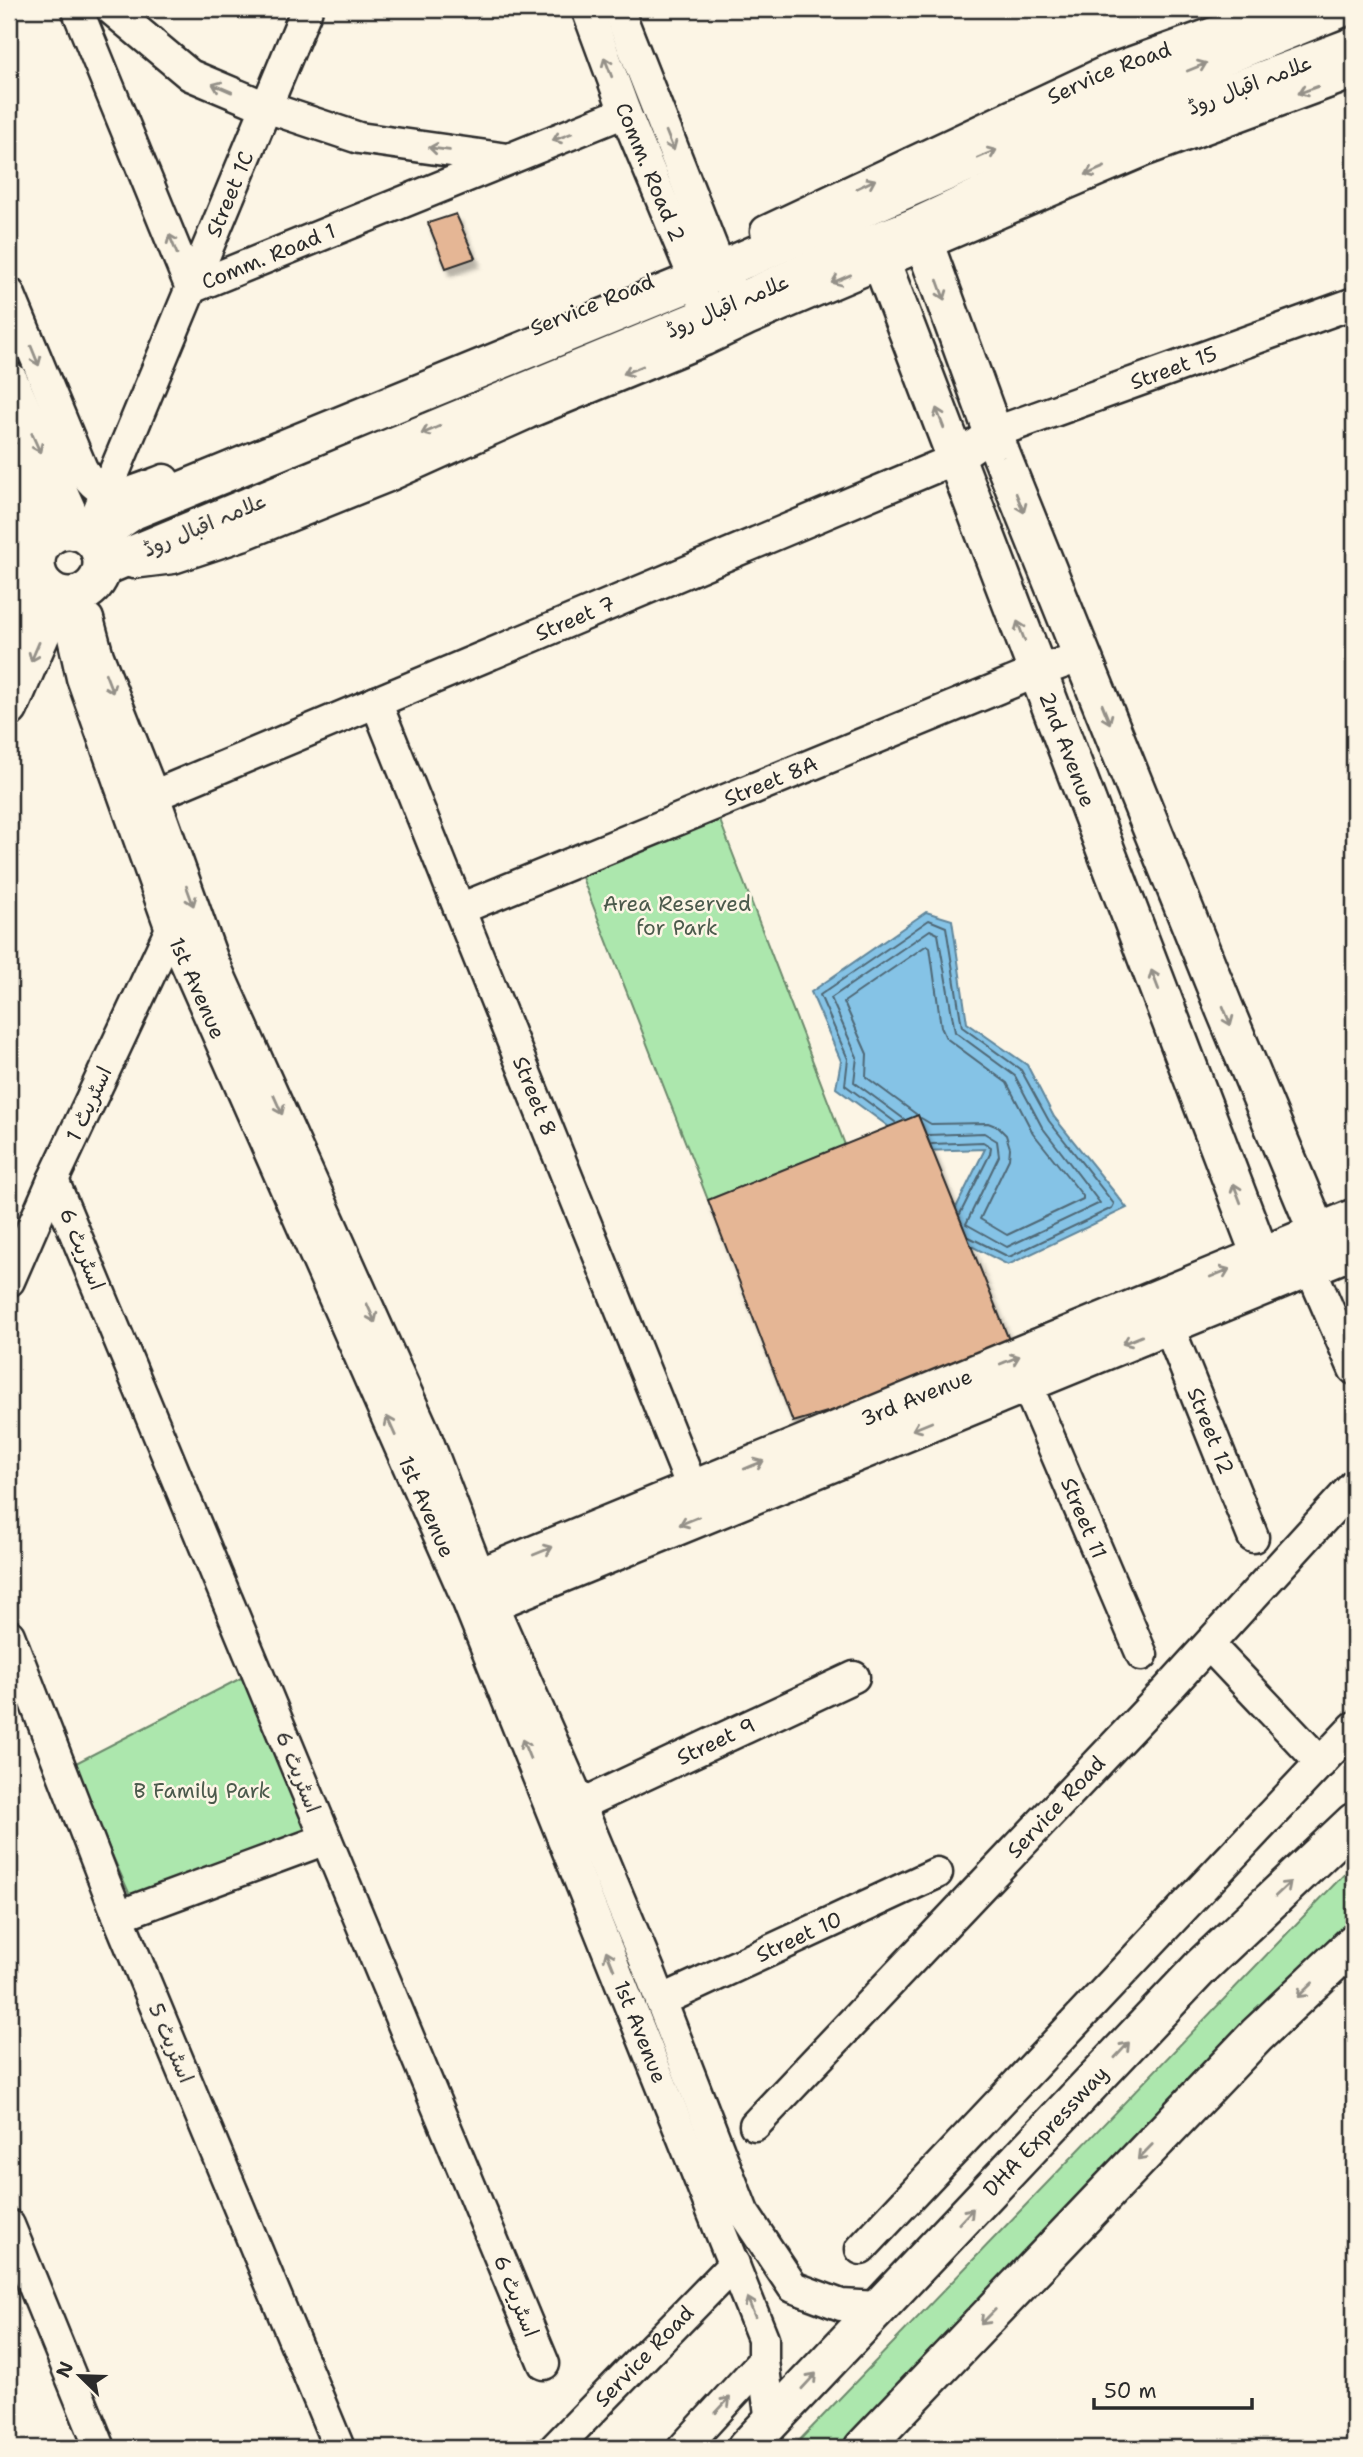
<svg xmlns="http://www.w3.org/2000/svg" width="1363" height="2457" font-family="'Shantell Sans','Playpen Sans Arabic',sans-serif">
<style>
.green{fill:#ace7ad;stroke:#6c896c;stroke-width:2}
.water{fill:#85c3e6;stroke:#61869b;stroke-width:2}
.lines{fill:none;stroke-linecap:round;stroke-linejoin:round}
.shore{stroke:#4f6876;stroke-width:2}
.building{fill:#e5b695;stroke:#2b2b2b;stroke-width:2;filter:url(#shadow)}
.minor-casing{stroke:#2b2b2b;stroke-width:35}
.major-casing{stroke:#2b2b2b;stroke-width:42}
.minor{stroke:#fcf5e5;stroke-width:30}
.major{stroke:#fcf5e5;stroke-width:37}
.oneway{stroke:#949088}
.labels{text-anchor:middle;stroke-width:5;stroke-linejoin:round;paint-order:stroke}
.street-label{font-size:21px;fill:#2b2b2b;stroke:#fcf5e5}
.park-label{font-size:21px;fill:#4b5a4c;stroke:#fcf5e5}
</style>
<defs>
<filter id="shadow"><feDropShadow dx="4.5" dy="8" stdDeviation="2" flood-color="#0004"/></filter>
</defs>
<rect width="100%" height="100%" fill="#fcf5e5"/>
<filter id="ink" filterUnits="userSpaceOnUse"><feTurbulence type="fractalNoise" baseFrequency=".0143" numOctaves="2"/><feDisplacementMap in="SourceGraphic" scale="14" xChannelSelector="R" yChannelSelector="G"/><feConvolveMatrix kernelMatrix="1 2 1 2 8 2 1 2 1" color-interpolation-filters="sRGB"/></filter>
<g filter="url(#ink)">
<!-- green -->
<path class="green" d="M714 805 845 1145 708 1200 576 862Z
M245 1676 312 1838 134 1904 72 1765Z
M1354 1864V1920L845 2448H792Z"/>
<!-- water -->
<path class="water" d="M926 912 952 920 967 1023 1027 1065 1054 1117 1127 1208 1008 1265 944 1232 985 1149 922 1151 836 1088 841 1061 811 992Z"/>
<g class="lines">
<!-- shore -->
<path class="shore" d="M916 1114 866 1077 867 1054 844 1002 927 945 930 947 941 1027 946 1038 1007 1083 1033 1133 1083 1196V1199L1007 1235 980 1219 1009 1159 1010 1148 1006 1135 998 1127 988 1123 931 1124 921 1118
M904 1119 854 1082 857 1057 831 998 930 930 938 934 955 1032 1015 1076 1042 1127 1100 1203 1007 1247 966 1224 999 1156 997 1141 984 1133 928 1135
M895 1122 845 1085 848 1059 820 995 929 920 946 927 962 1027 1021 1070 1049 1121 1114 1204 1112 1208 1009 1257 969 1237
M932 1144 983 1142 991 1147 990 1154 960 1214"/>
</g>
<!-- building -->
<path class="building" d="M456 214 475 258 446 268 428 223Z
M918 1115 1016 1357 793 1422 708 1200Z"/>
<g class="lines">
<!-- minor casing -->
<g class="minor-casing">
<g id="minor">
<path id="s1" d="M77 9 191 288 625 112"/>
<path d="M111 9 190 75 266 107 359 138 507 159"/>
<path id="s2" d="M587 9 625 112 704 302"/>
<path d="M618 9 715 255 731 287"/>
<path id="s3" d="M766 231 1107 71 1280 9"/>
<path d="M9 293 82 469C106 507 128 494 164 480"/>
<path id="s4" d="M99 509 307 9"/>
<path d="M9 524C16 544 18 554 9 573"/>
<path d="M133 563 173 558 242 535 386 477 528 413 705 340 747 320 1146 150 1338 79 1353 46"/>
<path id="s5" d="M64 596 82 678 171 929 464 1592 763 2338V2361L771 2422"/>
<path d="M88 619 98 656 159 810 213 961 425 1434 480 1577 573 1788 651 1975 743 2212 793 2287 841 2305 879 2307"/>
<path id="s6" d="M376 702 693 1490"/>
<path id="s7" d="M153 796 955 459 993 433 1354 303"/>
<path id="s8" d="M460 909 1037 672 1082 656"/>
<path d="M53 1180C217 1575 383 1969 544 2364"/>
<path d="M1310 1267 1354 1369"/>
<path d="M9 1281 53 1180 171 929"/>
<path id="s9" d="M1168 1325 1253 1537"/>
<path id="s10" d="M1026 1383 1142 1655"/>
<path d="M9 1635 118 1916 339 2448"/>
<path d="M1209 1645 1321 1763"/>
<path id="s11" d="M580 1805 854 1677"/>
<path d="M118 1916 326 1839"/>
<path id="s12" d="M661 2001 937 1873"/>
<path id="s13" d="M755 2125 1167 1690 1354 1485"/>
<path d="M9 2225 100 2448"/>
<path d="M861 2249 1354 1727"/>
<path id="s14" d="M555 2448 734 2264"/>
<path d="M683 2448 763 2361"/>
</g>
</g>
<!-- major casing -->
<g class="major-casing">
<g id="major">
<path d="M918 226 1002 457 1225 1010 1318 1233"/>
<path id="s15" d="M874 243 1261 1257"/>
<path d="M9 381 76 531"/>
<path d="M9 461 42 544"/>
<circle cx="69" cy="563" r="33"/>
<path d="M92 539 132 511 711 274 1033 134 1339 9"/>
<path d="M103 567 715 313 860 248 918 226 1027 175 1138 127 1354 46"/>
<path d="M9 632 37 573"/>
<path d="M9 708 58 595"/>
<path id="s16" d="M480 1577 1354 1218"/>
<path d="M492 1602 1354 1249"/>
<path id="s17" d="M746 2448 1201 1967 1354 1822"/>
<path d="M863 2448 1257 2035 1354 1943"/>
</g>
</g>
<!-- minor -->
<use href="#minor" class="minor"/>
<!-- major -->
<use href="#major" class="major"/>
</g>
<!-- one-way arrows -->
<defs><path id="oneway-shaft" d="M-6 0H5M1.5-3L5.5 0L1.5 3" fill="none" stroke-width="1.6" stroke-linecap="round" stroke-linejoin="round" transform="scale(1.75)"/></defs>
<g class="oneway">
<use href="#oneway-shaft" transform="translate(608 67) rotate(-111)"/>
<use href="#oneway-shaft" transform="translate(1197 67) rotate(-22)"/>
<use href="#oneway-shaft" transform="translate(222 88) rotate(-157)"/>
<use href="#oneway-shaft" transform="translate(1308 90) rotate(160)"/>
<use href="#oneway-shaft" transform="translate(562 137) rotate(159)"/>
<use href="#oneway-shaft" transform="translate(670 141) rotate(68)"/>
<use href="#oneway-shaft" transform="translate(439 149) rotate(-172)"/>
<use href="#oneway-shaft" transform="translate(987 154) rotate(-23)"/>
<use href="#oneway-shaft" transform="translate(1095 171) rotate(157)"/>
<use href="#oneway-shaft" transform="translate(866 184) rotate(-25)"/>
<use href="#oneway-shaft" transform="translate(173 244) rotate(-112)"/>
<use href="#oneway-shaft" transform="translate(841 279) rotate(157)"/>
<use href="#oneway-shaft" transform="translate(941 290) rotate(70)"/>
<use href="#oneway-shaft" transform="translate(35 356) rotate(68)"/>
<use href="#oneway-shaft" transform="translate(633 370) rotate(158)"/>
<use href="#oneway-shaft" transform="translate(940 418) rotate(-111)"/>
<use href="#oneway-shaft" transform="translate(431 430) rotate(157)"/>
<use href="#oneway-shaft" transform="translate(36 443) rotate(66)"/>
<use href="#oneway-shaft" transform="translate(1020 503) rotate(68)"/>
<use href="#oneway-shaft" transform="translate(1021 631) rotate(-111)"/>
<use href="#oneway-shaft" transform="translate(35 652) rotate(113)"/>
<use href="#oneway-shaft" transform="translate(109 683) rotate(69)"/>
<use href="#oneway-shaft" transform="translate(1106 714) rotate(68)"/>
<use href="#oneway-shaft" transform="translate(190 896) rotate(70)"/>
<use href="#oneway-shaft" transform="translate(1155 980) rotate(-111)"/>
<use href="#oneway-shaft" transform="translate(1227 1016) rotate(68)"/>
<use href="#oneway-shaft" transform="translate(278 1105) rotate(66)"/>
<use href="#oneway-shaft" transform="translate(1237 1193) rotate(-111)"/>
<use href="#oneway-shaft" transform="translate(1220 1273) rotate(-22)"/>
<use href="#oneway-shaft" transform="translate(371 1313) rotate(66)"/>
<use href="#oneway-shaft" transform="translate(1132 1340) rotate(158)"/>
<use href="#oneway-shaft" transform="translate(1010 1360) rotate(-22)"/>
<use href="#oneway-shaft" transform="translate(391 1426) rotate(-114)"/>
<use href="#oneway-shaft" transform="translate(922 1426) rotate(158)"/>
<use href="#oneway-shaft" transform="translate(754 1465) rotate(-22)"/>
<use href="#oneway-shaft" transform="translate(689 1521) rotate(158)"/>
<use href="#oneway-shaft" transform="translate(543 1551) rotate(-22)"/>
<use href="#oneway-shaft" transform="translate(526 1749) rotate(-112)"/>
<use href="#oneway-shaft" transform="translate(1283 1889) rotate(-43)"/>
<use href="#oneway-shaft" transform="translate(610 1960) rotate(-112)"/>
<use href="#oneway-shaft" transform="translate(1305 1990) rotate(136)"/>
<use href="#oneway-shaft" transform="translate(1122 2050) rotate(-47)"/>
<use href="#oneway-shaft" transform="translate(1145 2152) rotate(134)"/>
<use href="#oneway-shaft" transform="translate(966 2216) rotate(-47)"/>
<use href="#oneway-shaft" transform="translate(751 2307) rotate(-112)"/>
<use href="#oneway-shaft" transform="translate(988 2317) rotate(134)"/>
<use href="#oneway-shaft" transform="translate(809 2381) rotate(-47)"/>
<use href="#oneway-shaft" transform="translate(723 2405) rotate(-47)"/>
</g>
</g>
<g class="labels">
<!-- street labels -->
<g class="street-label">
<text dy="7" stroke="none"><textPath href="#s3" startOffset="378">Service Road</textPath></text>
<text transform="translate(1250 85) rotate(-21)" y="7">علامہ اقبال روڈ</text>
<text dy="7" stroke="none"><textPath href="#s2" startOffset="175">Comm. Road 2</textPath></text>
<text dy="7" stroke="none"><textPath href="#s4" startOffset="341">Street 1C</textPath></text>
<text dy="7" stroke="none"><textPath href="#s1" startOffset="385">Comm. Road 1</textPath></text>
<text transform="translate(592 305) rotate(-22)" y="7">Service Road</text>
<text transform="translate(728 306) rotate(-23)" y="7">علامہ اقبال روڈ</text>
<text dy="7" stroke="none"><textPath href="#s7" startOffset="1108">Street 15</textPath></text>
<text transform="translate(205 525) rotate(-23)" y="7">علامہ اقبال روڈ</text>
<text dy="7" stroke="none"><textPath href="#s7" startOffset="458">Street 7</textPath></text>
<text dy="7" stroke="none"><textPath href="#s15" startOffset="542">2nd Avenue</textPath></text>
<text dy="7" stroke="none"><textPath href="#s8" startOffset="336">Street 8A</textPath></text>
<text dy="7" stroke="none"><textPath href="#s5" startOffset="415">1st Avenue</textPath></text>
<text dy="7" stroke="none"><textPath href="#s6" startOffset="425">Street 8</textPath></text>
<text transform="translate(89 1104) rotate(-65)" y="7">اسٹریٹ 1</text>
<text transform="translate(82 1249) rotate(68)" y="7">اسٹریٹ 6</text>
<text dy="7" stroke="none"><textPath href="#s16" startOffset="472">3rd Avenue</textPath></text>
<text dy="7" stroke="none"><textPath href="#s9" startOffset="114">Street 12</textPath></text>
<text dy="7" stroke="none"><textPath href="#s5" startOffset="982">1st Avenue</textPath></text>
<text dy="7" stroke="none"><textPath href="#s10" startOffset="147">Street 11</textPath></text>
<text dy="7" stroke="none"><textPath href="#s11" startOffset="150">Street 9</textPath></text>
<text transform="translate(298 1772) rotate(68)" y="7">اسٹریٹ 6</text>
<text dy="7" stroke="none"><textPath href="#s13" startOffset="438">Service Road</textPath></text>
<text dy="7" stroke="none"><textPath href="#s12" startOffset="152">Street 10</textPath></text>
<text dy="7" stroke="none"><textPath href="#s5" startOffset="1549">1st Avenue</textPath></text>
<text transform="translate(171 2043) rotate(67)" y="7">اسٹریٹ 5</text>
<text dy="7" stroke="none"><textPath href="#s17" startOffset="436">DHA Expressway</textPath></text>
<text transform="translate(516 2296) rotate(68)" y="7">اسٹریٹ 6</text>
<text dy="7" stroke="none"><textPath href="#s14" startOffset="128">Service Road</textPath></text>
</g>
<!-- park labels -->
<g class="park-label">
<text x="677" y="911">Area Reserved<tspan x="677" dy="24">for Park</tspan></text>
<text x="202" y="1798">B Family Park</text>
</g>
</g>
<!-- margin -->
<rect width="1363" height="2457" fill="none" stroke="#fcf5e5" stroke-width="35"/>
<rect x="18" y="18" width="1328" height="2422" fill="none" stroke="#2b2b2b" stroke-width="2.5" filter="url(#ink)"/>
<!-- north arrow -->
<g transform="translate(80 2376) rotate(293)" stroke="#fcf5e5" stroke-width="5" paint-order="stroke">
<path d="M0-5L12 26L0 18L-12 26Z" fill="#2b2b2b"/>
<text y="-10" font-size="19" font-weight="bold" text-anchor="middle" fill="#2b2b2b">N</text>
</g>
<!-- scale -->
<path d="M1094 2398v10h158v-10" fill="none" stroke="#2b2b2b" stroke-width="3.5"/>
<text x="1104" y="2398" font-size="21" fill="#2b2b2b" stroke="#fcf5e5" stroke-width="5" paint-order="stroke">50 m</text>
</svg>
